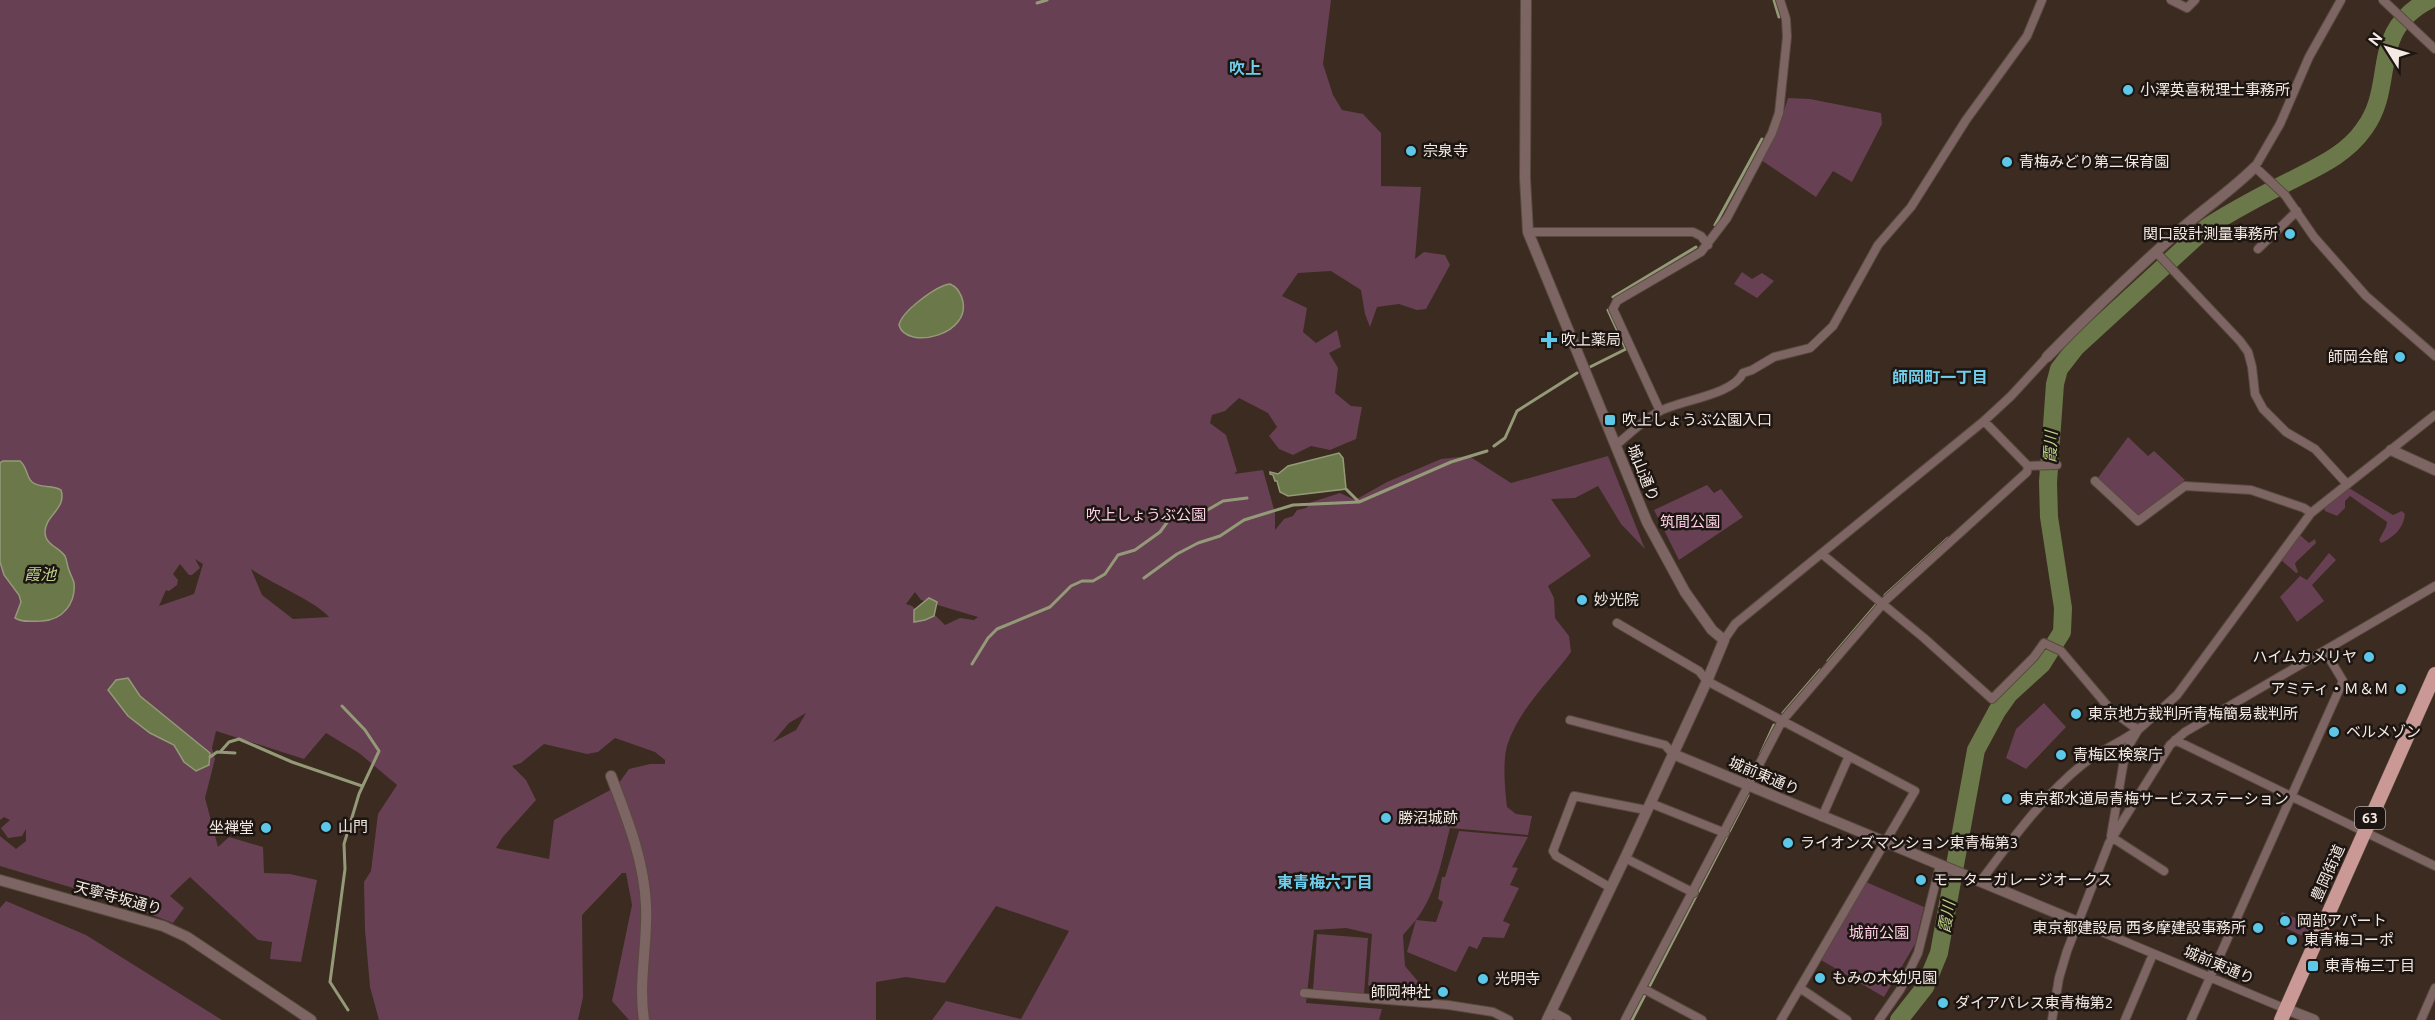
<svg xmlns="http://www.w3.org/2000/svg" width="2435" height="1020" font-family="Ubuntu,'Noto Sans JP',sans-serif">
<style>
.green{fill:#674053;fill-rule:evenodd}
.water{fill:#6b784a;stroke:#949a78;stroke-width:1.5}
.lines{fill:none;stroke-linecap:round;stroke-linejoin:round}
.stream{stroke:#949a78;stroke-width:3}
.river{stroke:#6b784a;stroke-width:18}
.minor-casing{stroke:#594a3f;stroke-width:10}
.tertiary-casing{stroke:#594a3f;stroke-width:12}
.primary-casing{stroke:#594a3f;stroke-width:15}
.minor{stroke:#7d6563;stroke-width:8}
.tertiary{stroke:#7d6563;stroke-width:10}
.primary{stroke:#ca9996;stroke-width:14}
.poi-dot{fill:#5cc7e7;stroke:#1c1511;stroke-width:2}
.labels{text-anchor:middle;stroke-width:5;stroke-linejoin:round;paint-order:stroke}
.shield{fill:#1c1511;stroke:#b4aaa4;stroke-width:1.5}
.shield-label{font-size:14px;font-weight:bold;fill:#f5eae3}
.poi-label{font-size:15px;fill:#f5eae3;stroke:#1c1511;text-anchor:start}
.street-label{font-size:15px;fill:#f5eae3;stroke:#1c1511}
.park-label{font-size:15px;fill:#ffd0e6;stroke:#1c1511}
.neighbourhood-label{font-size:16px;font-weight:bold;fill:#6eceec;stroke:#1c1511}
.water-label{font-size:16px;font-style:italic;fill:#bdd288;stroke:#1c1511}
</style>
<rect width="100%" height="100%" fill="#3b2b20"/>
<!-- green -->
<path class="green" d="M0 0H1331L1323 64 1333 95 1342 110 1363 114 1381 133V186L1421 187 1415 259 1424 252 1445 255 1450 265 1426 309 1417 310 1399 304 1377 307 1370 327 1365 314 1361 290 1331 271 1298 273 1282 296 1307 308 1303 332 1316 343 1337 330 1341 347 1329 353 1338 368 1335 393 1351 406 1362 407 1356 439 1330 450 1311 446 1293 455 1279 449 1269 436 1277 427 1268 413 1239 398 1225 411 1212 415 1210 423 1226 435 1237 471 1234 474 1263 470 1275 513V530L1284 519 1293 516 1297 510 1306 508 1312 502 1340 493 1355 500 1387 482 1441 459 1469 456 1511 483 1608 456 1645 549 1621 524 1598 486 1575 498 1551 499 1591 556 1548 586 1554 598 1555 618 1569 636 1571 652C1550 681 1520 708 1508 743 1502 759 1505 790 1507 807L1516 814 1532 816 1528 835 1450 828C1442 859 1436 894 1416 920L1436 922 1443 902 1438 899 1442 877H1445L1459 831 1528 837 1512 867 1518 868 1510 885 1519 888 1503 921 1510 924 1504 938 1483 937 1477 949 1469 946 1456 972 1407 952 1416 920 1403 935 1405 966 1421 985C1399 996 1389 1002 1368 985L1372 934 1346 928 1314 930 1306 1003 1382 1009 1379 1020H932L946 1001 1021 1019 1069 931 996 906 945 983 906 977 876 982V1020H629L612 1001 632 905 626 873H622L582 915 583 997 578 1020H379L370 987 365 930 364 882 371 871 378 814 397 785 359 753 326 733 304 759 216 731 212 748 215 759 205 798 218 847 229 837 263 847 264 873 290 874 317 880 301 962 270 959 272 942 258 940 190 877 170 896 184 908 173 923 113 900 0 866V836L16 849 26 841V829L22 836 8 838 1 828 10 820 4 817 0 820ZM195 559 203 564 194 594 159 606 166 590 169 591 177 585 178 580 173 574 180 564 189 575H192L200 568ZM251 569C272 584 315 601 329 617L293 619 262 595ZM915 592 921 600 978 617 974 620 960 618 945 625 936 616 922 615 912 606 906 604ZM128 678 140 696 210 753 184 762 174 745 150 733 128 716ZM806 713 796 730 773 742 789 723ZM615 738 655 752 665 760V764H650L629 769 616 787 554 820 549 859 496 848 502 838 536 800 526 780 512 766 521 763 544 744 587 754 598 752Z
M1788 98 1810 99 1881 113 1882 124 1852 182 1833 171 1816 197 1761 160 1777 132Z
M1742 272 1752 279 1762 273 1774 281 1757 298 1734 284Z
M2128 437 2148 456 2154 451 2185 480 2139 516 2134 515 2097 479Z
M1707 485 1714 493 1721 489 1743 517 1679 560 1654 510Z
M2349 488 2393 515 2402 511 2405 514C2404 528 2393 538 2381 543L2379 540 2386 527 2387 522 2350 496 2345 501V508L2337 516 2325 511 2324 508Z
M2300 535 2309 543 2315 539 2316 543 2296 562 2295 564 2298 572 2296 573 2281 560Z
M2329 553 2336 560 2312 585 2324 601 2297 622 2280 597 2300 576 2307 580Z
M2044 703 2066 727 2026 769 2006 758 2016 729Z
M1866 882 1924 907 1915 944 1884 997 1821 960Z
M6 901 86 935 222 1020H0V908Z
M2282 912 2313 926 2307 938 2277 924Z
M1317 934 1368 938 1364 994 1313 990Z"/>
<!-- water -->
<path class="water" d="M950 284C957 287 959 291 962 298 974 335 906 351 899 325 902 311 936 286 950 284Z
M1339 453 1343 458 1346 489 1288 496 1280 492 1277 481H1275L1273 475 1270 474V472L1278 474 1288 466Z
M3 461H20C28 468 26 477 32 482 40 489 52 484 61 490 67 509 45 515 45 532 45 545 59 547 65 556 67 560 67 566 69 570 70 574 73 578 74 583 76 603 63 620 42 621 33 621 23 623 15 618L21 602 19 595 4 575 0 562V463Z
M929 598 937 602 934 616 925 620 914 622V610Z
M128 678 140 696 210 753 209 765 196 771 184 762 174 745 150 733 128 716 108 690 116 680Z"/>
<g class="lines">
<!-- stream -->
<path class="stream" d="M1774 0 1779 17
M1037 3 1047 0
M1715 225 1762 139
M1613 297 1696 247
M1590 367 1626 349 1608 310
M1494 446 1505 438 1517 411 1577 373
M2041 470H2049
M1346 489 1359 502
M1144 578 1177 554 1198 543 1220 536 1244 520 1293 505 1359 502 1451 462 1487 451
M1885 595 1948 538
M1828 661 1876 605
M972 664 988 638 997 629 1050 607 1071 586 1082 581H1093L1105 574 1118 555 1135 550 1160 532 1168 521 1204 512 1223 501 1247 498
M342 706 365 730 379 751 359 794 344 844 345 869 330 982 348 1010
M1783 713 1820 670
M221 751 229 742 239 739 292 762 362 786
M1761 753 1774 725
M210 757 217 752 235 753
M1632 1020 1748 795"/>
<!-- river -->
<path class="river" d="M1899 1020 1925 987 1939 953 1976 750 1997 711 2009 694 2042 664 2062 632 2063 608 2049 517 2048 482 2055 384 2059 369 2076 347 2206 228C2233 210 2261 196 2290 181 2317 167 2346 155 2364 129 2397 85 2367 32 2429 0"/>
<!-- minor casing -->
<g class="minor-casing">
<path id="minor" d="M2171 0 2187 8 2195 0
M2341 0 2309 57 2280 124 2255 167 2285 195 2314 237 2366 296 2435 356
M2383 0 2435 49
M1528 232H1693L1701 236 1708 245
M2258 249 2297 211
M2156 252 2240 341 2248 352 2252 367 2255 394 2263 409 2286 432 2315 449 2347 484
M1660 411 1613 309 1617 301 1701 252 1727 218 1772 133 1779 113 1787 37 1786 19 1780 0
M1984 421 2028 466
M1616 445C1630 434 1644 419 1660 411 1681 400 1733 395 1743 373L1752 370 1774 357 1810 348 1833 326 1878 245 1911 207 1966 120 2027 36 2042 0
M2095 481 2138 521 2185 486 2251 490 2304 508 2311 513
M1822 554 1924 638 1992 699 2034 657 2044 643 2061 651 2111 710 2138 730C2121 742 2100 751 2083 764 2044 795 2010 842 1980 882
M1617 623 1699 671 1707 681 1915 791 1781 1020
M1724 640 1735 624 1984 421 2011 396 2047 357
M1570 720 1665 745 1673 754
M2175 740 2435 866
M1650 803 1725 833
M1822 817 1849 756
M2111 836 2124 760 2128 747 2138 730 2177 695 2311 513 2435 415
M2113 838 2164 871
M1625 858 1694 893
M1611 888 1556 856 1553 851 1574 796 1646 810
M2078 922 2286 1009
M1642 988 1702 1020
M1800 988 1847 1020
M1304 993 1448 1005 1493 1012 1509 1020
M1625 1020 1782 721 1887 599 2027 472 2028 466 2057 465
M1879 1020 1900 990 1918 953 1940 865
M2052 1020 2059 978 2067 951 2109 843 2170 745 2185 732 2435 586
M2125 1020 2153 954
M2191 1020 2343 681 2325 651
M2421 1020 2435 988"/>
</g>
<!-- tertiary casing -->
<g class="tertiary-casing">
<path id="tertiary" d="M1526 0 1525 178 1528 232 1647 522 1685 592 1712 630 1724 640 1707 681 1625 858 1547 1020
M2047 357C2090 313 2135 270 2181 229 2205 208 2232 190 2255 167
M2391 450 2435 470
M1673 754 2078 922
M611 776C627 818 644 860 646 905 648 943 638 981 644 1020
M0 880 163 926 187 937 311 1020
M2286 1009 2314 1020
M1551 1012 1566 1020"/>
</g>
<!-- primary casing -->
<g class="primary-casing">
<path id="primary" d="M2281 1020 2435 674"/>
</g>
<!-- minor -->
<use href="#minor" class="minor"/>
<!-- tertiary -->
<use href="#tertiary" class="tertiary"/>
<!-- primary -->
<use href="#primary" class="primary"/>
</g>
<!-- markers -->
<g class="poi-dot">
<circle cx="2128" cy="90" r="6"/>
<circle cx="1411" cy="151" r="6"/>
<circle cx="2007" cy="162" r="6"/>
<circle cx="2290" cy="234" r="6"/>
<path d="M1546 331h6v6h6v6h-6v6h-6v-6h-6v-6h6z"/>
<circle cx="2400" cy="357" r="6"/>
<rect x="1604" y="414" width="12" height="12" rx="3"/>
<circle cx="1582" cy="600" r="6"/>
<circle cx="2369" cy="657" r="6"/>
<circle cx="2401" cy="689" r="6"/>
<circle cx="2076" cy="714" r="6"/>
<circle cx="2334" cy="732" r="6"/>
<circle cx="2061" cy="755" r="6"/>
<circle cx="2007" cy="799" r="6"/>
<circle cx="1386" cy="818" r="6"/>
<circle cx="326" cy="827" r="6"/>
<circle cx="266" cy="828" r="6"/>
<circle cx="1788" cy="843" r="6"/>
<circle cx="1921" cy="880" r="6"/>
<circle cx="2285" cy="921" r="6"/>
<circle cx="2258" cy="928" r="6"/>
<circle cx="2292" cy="940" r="6"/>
<rect x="2307" y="960" width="12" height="12" rx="3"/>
<circle cx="1820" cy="978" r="6"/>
<circle cx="1483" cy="979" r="6"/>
<circle cx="1443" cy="992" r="6"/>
<circle cx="1943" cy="1003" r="6"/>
</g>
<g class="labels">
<!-- shield labels -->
<rect class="shield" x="2355" y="807" width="30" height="22" rx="4.5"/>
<g class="shield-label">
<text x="2370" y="823">63</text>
</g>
<!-- poi labels -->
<g class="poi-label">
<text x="2140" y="95">小澤英喜税理士事務所</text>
<text x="1423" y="156">宗泉寺</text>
<text x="2019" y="167">青梅みどり第二保育園</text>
<text x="2278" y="239" text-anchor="end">関口設計測量事務所</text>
<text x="1561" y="345">吹上薬局</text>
<text x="2388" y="362" text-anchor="end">師岡会館</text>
<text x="1622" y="425">吹上しょうぶ公園入口</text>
<text x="1594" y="605">妙光院</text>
<text x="2357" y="662" text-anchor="end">ハイムカメリヤ</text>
<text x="2389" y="694" text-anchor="end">アミティ・Ｍ＆Ｍ</text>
<text x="2088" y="719">東京地方裁判所青梅簡易裁判所</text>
<text x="2346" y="737">ベルメゾン</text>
<text x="2073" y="760">青梅区検察庁</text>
<text x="2019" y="804">東京都水道局青梅サービスステーション</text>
<text x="1398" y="823">勝沼城跡</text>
<text x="338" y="832">山門</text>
<text x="254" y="833" text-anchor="end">坐禅堂</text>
<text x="1800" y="848">ライオンズマンション東青梅第3</text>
<text x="1933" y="885">モーターガレージオークス</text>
<text x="2297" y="926">岡部アパート</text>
<text x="2246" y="933" text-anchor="end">東京都建設局 西多摩建設事務所</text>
<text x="2304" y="945">東青梅コーポ</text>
<text x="2325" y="971">東青梅三丁目</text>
<text x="1832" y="983">もみの木幼児園</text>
<text x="1495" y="984">光明寺</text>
<text x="1431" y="997" text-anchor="end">師岡神社</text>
<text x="1955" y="1008">ダイアパレス東青梅第2</text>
</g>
<!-- street labels -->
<g class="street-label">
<text transform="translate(1643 473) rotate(68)" y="5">城山通り</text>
<text transform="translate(1764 776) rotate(23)" y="5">城前東通り</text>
<text transform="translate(2328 873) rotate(-66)" y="5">豊岡街道</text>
<text transform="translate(118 898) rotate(15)" y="5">天寧寺坂通り</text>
<text transform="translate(2219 965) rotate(23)" y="5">城前東通り</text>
</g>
<!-- park labels -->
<g class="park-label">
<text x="1146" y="520">吹上しょうぶ公園</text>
<text x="1690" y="527">筑間公園</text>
<text x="1879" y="938">城前公園</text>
</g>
<!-- neighbourhood labels -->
<g class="neighbourhood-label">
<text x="1245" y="74">吹上</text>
<text x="1940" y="383">師岡町一丁目</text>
<text x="1325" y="888">東青梅六丁目</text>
</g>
<!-- water labels -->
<g class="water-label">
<text transform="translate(2050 447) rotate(-87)" y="6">霞川</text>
<text x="40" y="580">霞池</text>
<text transform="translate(1946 917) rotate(-80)" y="6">霞川</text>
</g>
</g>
<!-- north arrow -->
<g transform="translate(2387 48) rotate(307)" stroke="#1c1511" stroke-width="4.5" paint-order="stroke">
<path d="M0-4.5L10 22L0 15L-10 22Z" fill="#f5eae3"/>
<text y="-9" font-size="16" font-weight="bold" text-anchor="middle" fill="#f5eae3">N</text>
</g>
</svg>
